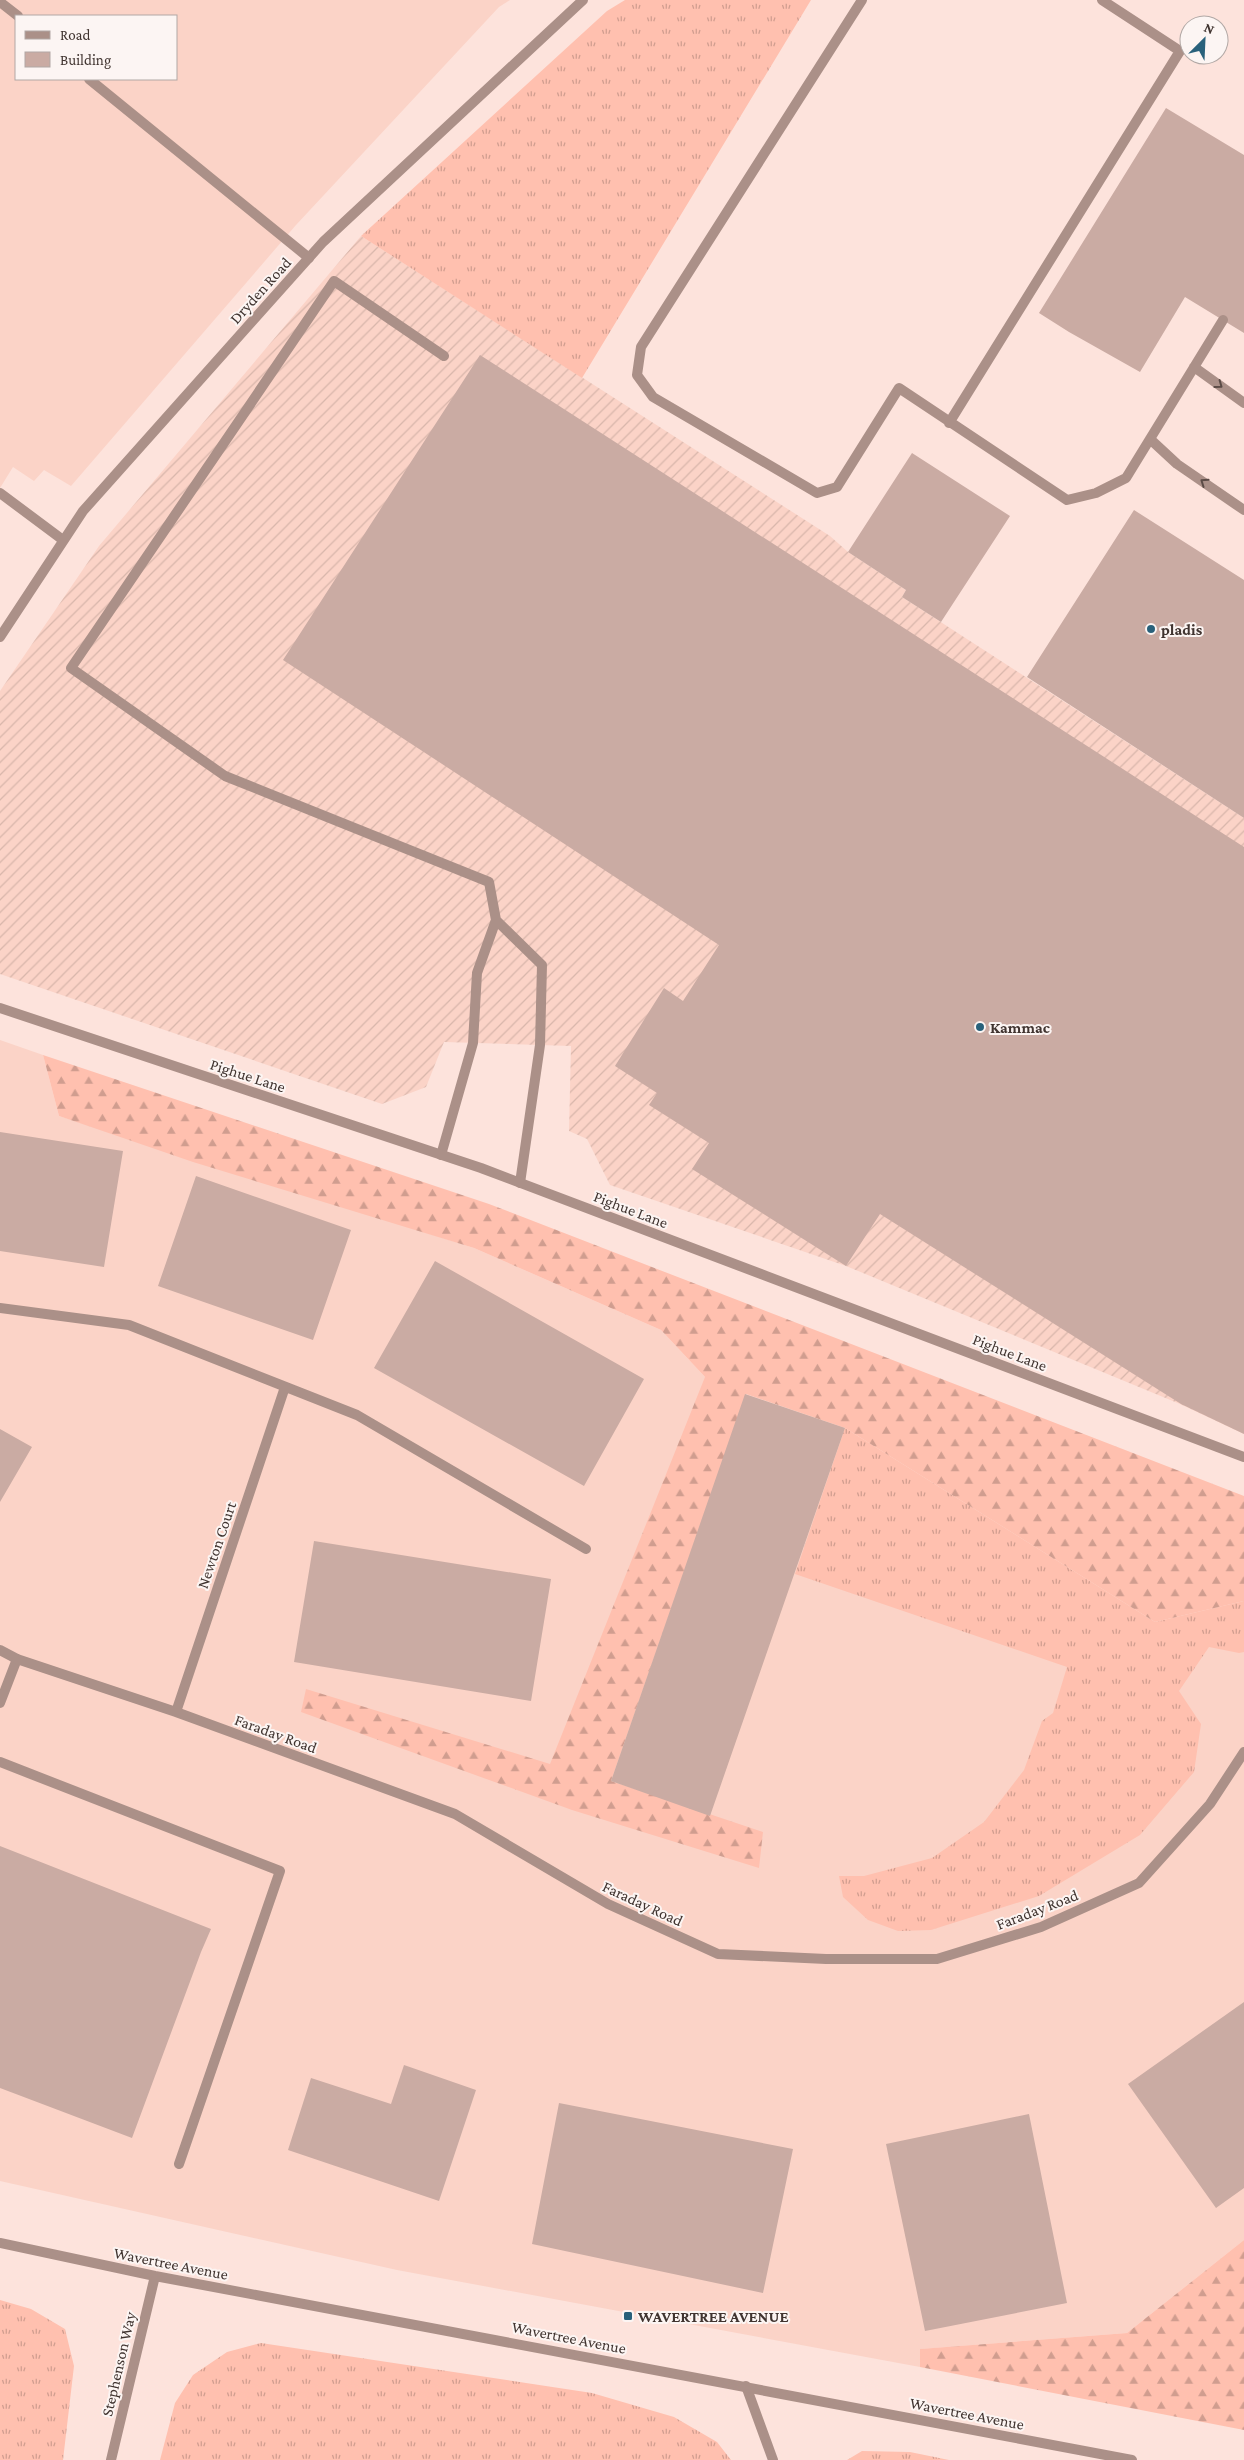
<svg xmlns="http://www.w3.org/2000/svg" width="1244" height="2460" font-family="'Crimson Pro',serif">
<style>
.built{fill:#fbd3c7;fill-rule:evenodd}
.industrial{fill:url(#industrial-furrows)}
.grass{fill:url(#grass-tufts)}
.forest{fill:url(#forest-firs)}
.building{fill:#caaba3}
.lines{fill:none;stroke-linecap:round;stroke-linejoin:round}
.service{stroke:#ab9088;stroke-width:10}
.minor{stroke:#ab9088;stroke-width:10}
.oneway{stroke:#5b4b46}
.poi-dot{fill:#29617b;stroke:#fcf5f3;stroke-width:2}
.labels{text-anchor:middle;stroke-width:4;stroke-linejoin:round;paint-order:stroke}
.street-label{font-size:16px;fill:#403430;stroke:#fcf5f3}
.poi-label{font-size:16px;font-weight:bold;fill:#403430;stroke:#fcf5f3;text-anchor:start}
</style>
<defs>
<pattern id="industrial-furrows" width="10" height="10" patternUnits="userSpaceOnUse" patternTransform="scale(1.25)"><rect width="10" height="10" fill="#fbd3c7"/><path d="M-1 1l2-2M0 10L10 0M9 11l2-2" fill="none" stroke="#d8b6ab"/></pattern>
<pattern id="grass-tufts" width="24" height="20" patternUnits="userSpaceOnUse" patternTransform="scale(1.25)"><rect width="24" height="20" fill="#ffc0af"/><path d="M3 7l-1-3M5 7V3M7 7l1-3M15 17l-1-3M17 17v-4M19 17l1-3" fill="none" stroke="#d09d8f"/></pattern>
<pattern id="forest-firs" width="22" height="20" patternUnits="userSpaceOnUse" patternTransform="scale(1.25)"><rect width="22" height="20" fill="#ffc0af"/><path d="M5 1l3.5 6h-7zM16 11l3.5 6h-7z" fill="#d09d8f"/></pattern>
</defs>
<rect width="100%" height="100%" fill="#fde3dc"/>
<!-- built -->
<path class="built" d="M0 0H510L499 7 296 225 71 486 44 470 34 481 13 467 0 488ZM16 16H176V79H16Z
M0 1040 43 1055 59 1116 474 1248 661 1330 705 1377 745 1394 845 1428 1155 1622 1244 1601V2240L1127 2333 921 2349 920 2367 397 2270 0 2181Z"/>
<!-- industrial -->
<path class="industrial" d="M361 236 830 536 848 552 906 590 902 597 1244 818V1434L1180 1404 846 1266 610 1185 587 1139 569 1131 571 1046 444 1042 426 1087 382 1104 0 974V691L99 546Z"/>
<!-- grass -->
<path class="grass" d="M625 0H811L582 378 361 236 607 11Z
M845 1428 1155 1622 1244 1601V1652L1239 1653 1209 1647 1179 1691 1201 1724 1194 1772 1140 1835 1039 1896 931 1930 898 1931 868 1920 843 1897 839 1876H864L932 1858 984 1822 1024 1770 1042 1721 1053 1713 1067 1667 795 1574Z
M0 2300 31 2309 65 2329 74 2366 63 2460H0Z
M261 2343 592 2393 674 2417 717 2442 731 2460H160L175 2403 193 2375 227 2352Z
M862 2451 910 2452 949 2460H847Z"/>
<!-- forest -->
<path class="forest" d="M43 1055 489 1204 1244 1496V1601L1155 1622 845 1428 746 1394 611 1781 763 1832 759 1868 572 1810 301 1712 306 1689 550 1764 705 1377 661 1330 474 1248 193 1162 59 1116Z
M1244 2240V2430L920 2367V2349L1127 2333Z"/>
<!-- building -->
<path class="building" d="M1166 108 1244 155V333L1185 297 1140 372 1069 332 1039 313Z
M480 355 1244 847V1434L1181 1404 880 1214 846 1266 692 1169 709 1143 649 1105 657 1093 615 1066 664 988 683 1001 719 945 283 660Z
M912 453 1010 516 941 622 902 597 906 590 848 552Z
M1134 510 1244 580V818L1027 677Z
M0 1132 123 1151 104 1267 0 1251Z
M196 1176 351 1230 313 1340 158 1286Z
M435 1261 644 1379 584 1486 374 1368Z
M745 1394 845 1428 710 1816 611 1781Z
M0 1429 32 1447 0 1502Z
M314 1541 551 1579 531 1701 294 1662Z
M0 1846 211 1929 201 1952 132 2138 0 2088Z
M1244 2002V2188L1216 2208 1128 2084Z
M404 2065 476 2090 439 2201 288 2150 311 2078 391 2104Z
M559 2103 793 2149 763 2293 532 2244Z
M1029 2114 1067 2303 925 2331 886 2144Z"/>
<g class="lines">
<!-- service -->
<path class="service" d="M862 0 641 347 637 375 653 397 817 493 837 487 899 388 1067 500 1096 493 1126 478 1223 320
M0 2 18 16
M89 79 309 258
M1194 367 1244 403
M949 423 1180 51 1102 0
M1150 439 1177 464 1244 510
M0 493 63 540
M496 920 542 965 540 1045 520 1183
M441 1155 473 1043 477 973 496 920 489 882 225 776 71 668 334 281 444 356
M0 1703 17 1659
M0 1762 280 1871 179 2164
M746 2386 773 2460"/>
<!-- minor -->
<path class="minor" d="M0 637 83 511 323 242 583 0
M0 1008 481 1168 1244 1457
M0 1308 129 1325 357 1415 586 1549
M0 1650 17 1659 176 1712 455 1814 608 1904 718 1954 826 1959H937L1041 1927 1139 1883 1210 1804 1244 1752
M176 1712 285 1387
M0 2243 155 2276 1132 2460
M111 2460 155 2276"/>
</g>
<!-- one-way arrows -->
<defs><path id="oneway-chevron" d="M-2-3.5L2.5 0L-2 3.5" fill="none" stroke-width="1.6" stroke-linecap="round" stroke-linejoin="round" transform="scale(1.25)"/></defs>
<g class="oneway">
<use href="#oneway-chevron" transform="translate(1219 385) rotate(36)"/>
<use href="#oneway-chevron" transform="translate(1204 482) rotate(-145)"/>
</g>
<!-- markers -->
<g class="poi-dot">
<circle cx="1151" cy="629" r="5"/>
<circle cx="980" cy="1027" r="5"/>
<rect x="623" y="2311" width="10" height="10" rx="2.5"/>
</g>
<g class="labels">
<!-- street labels -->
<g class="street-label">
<text transform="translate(260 290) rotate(-48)" y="6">Dryden Road</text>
<text transform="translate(248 1075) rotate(18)" y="6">Pighue Lane</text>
<text transform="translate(631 1209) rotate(21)" y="6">Pighue Lane</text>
<text transform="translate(1010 1352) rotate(21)" y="6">Pighue Lane</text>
<text transform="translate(216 1545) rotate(-71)" y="6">Newton Court</text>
<text transform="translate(276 1733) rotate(20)" y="6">Faraday Road</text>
<text transform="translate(643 1903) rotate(25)" y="6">Faraday Road</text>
<text transform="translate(1037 1909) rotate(-21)" y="6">Faraday Road</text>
<text transform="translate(171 2263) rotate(11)" y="6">Wavertree Avenue</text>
<text transform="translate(569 2337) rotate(11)" y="6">Wavertree Avenue</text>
<text transform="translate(118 2364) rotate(-77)" y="6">Stephenson Way</text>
<text transform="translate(967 2413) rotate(11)" y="6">Wavertree Avenue</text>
</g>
<!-- poi labels -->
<g class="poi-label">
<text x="1161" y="635">pladis</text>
<text x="990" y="1033">Kammac</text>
<text x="638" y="2322">WAVERTREE AVENUE</text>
</g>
</g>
<!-- legend -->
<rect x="15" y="15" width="162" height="65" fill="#fcf5f3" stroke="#b1a8a5"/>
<rect x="25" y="31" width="25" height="8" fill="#ab9088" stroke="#b1a8a5"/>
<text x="60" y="40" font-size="15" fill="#403430">Road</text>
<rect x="25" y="52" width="25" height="15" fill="#caaba3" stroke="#b1a8a5"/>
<text x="60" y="65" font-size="15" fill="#403430">Building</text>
<!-- north arrow -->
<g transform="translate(1204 40) rotate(24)"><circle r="24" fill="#fcf5f3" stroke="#b1a8a5"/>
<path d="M0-4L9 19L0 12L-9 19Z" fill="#29617b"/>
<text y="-8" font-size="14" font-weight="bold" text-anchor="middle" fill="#403430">N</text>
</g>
</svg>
